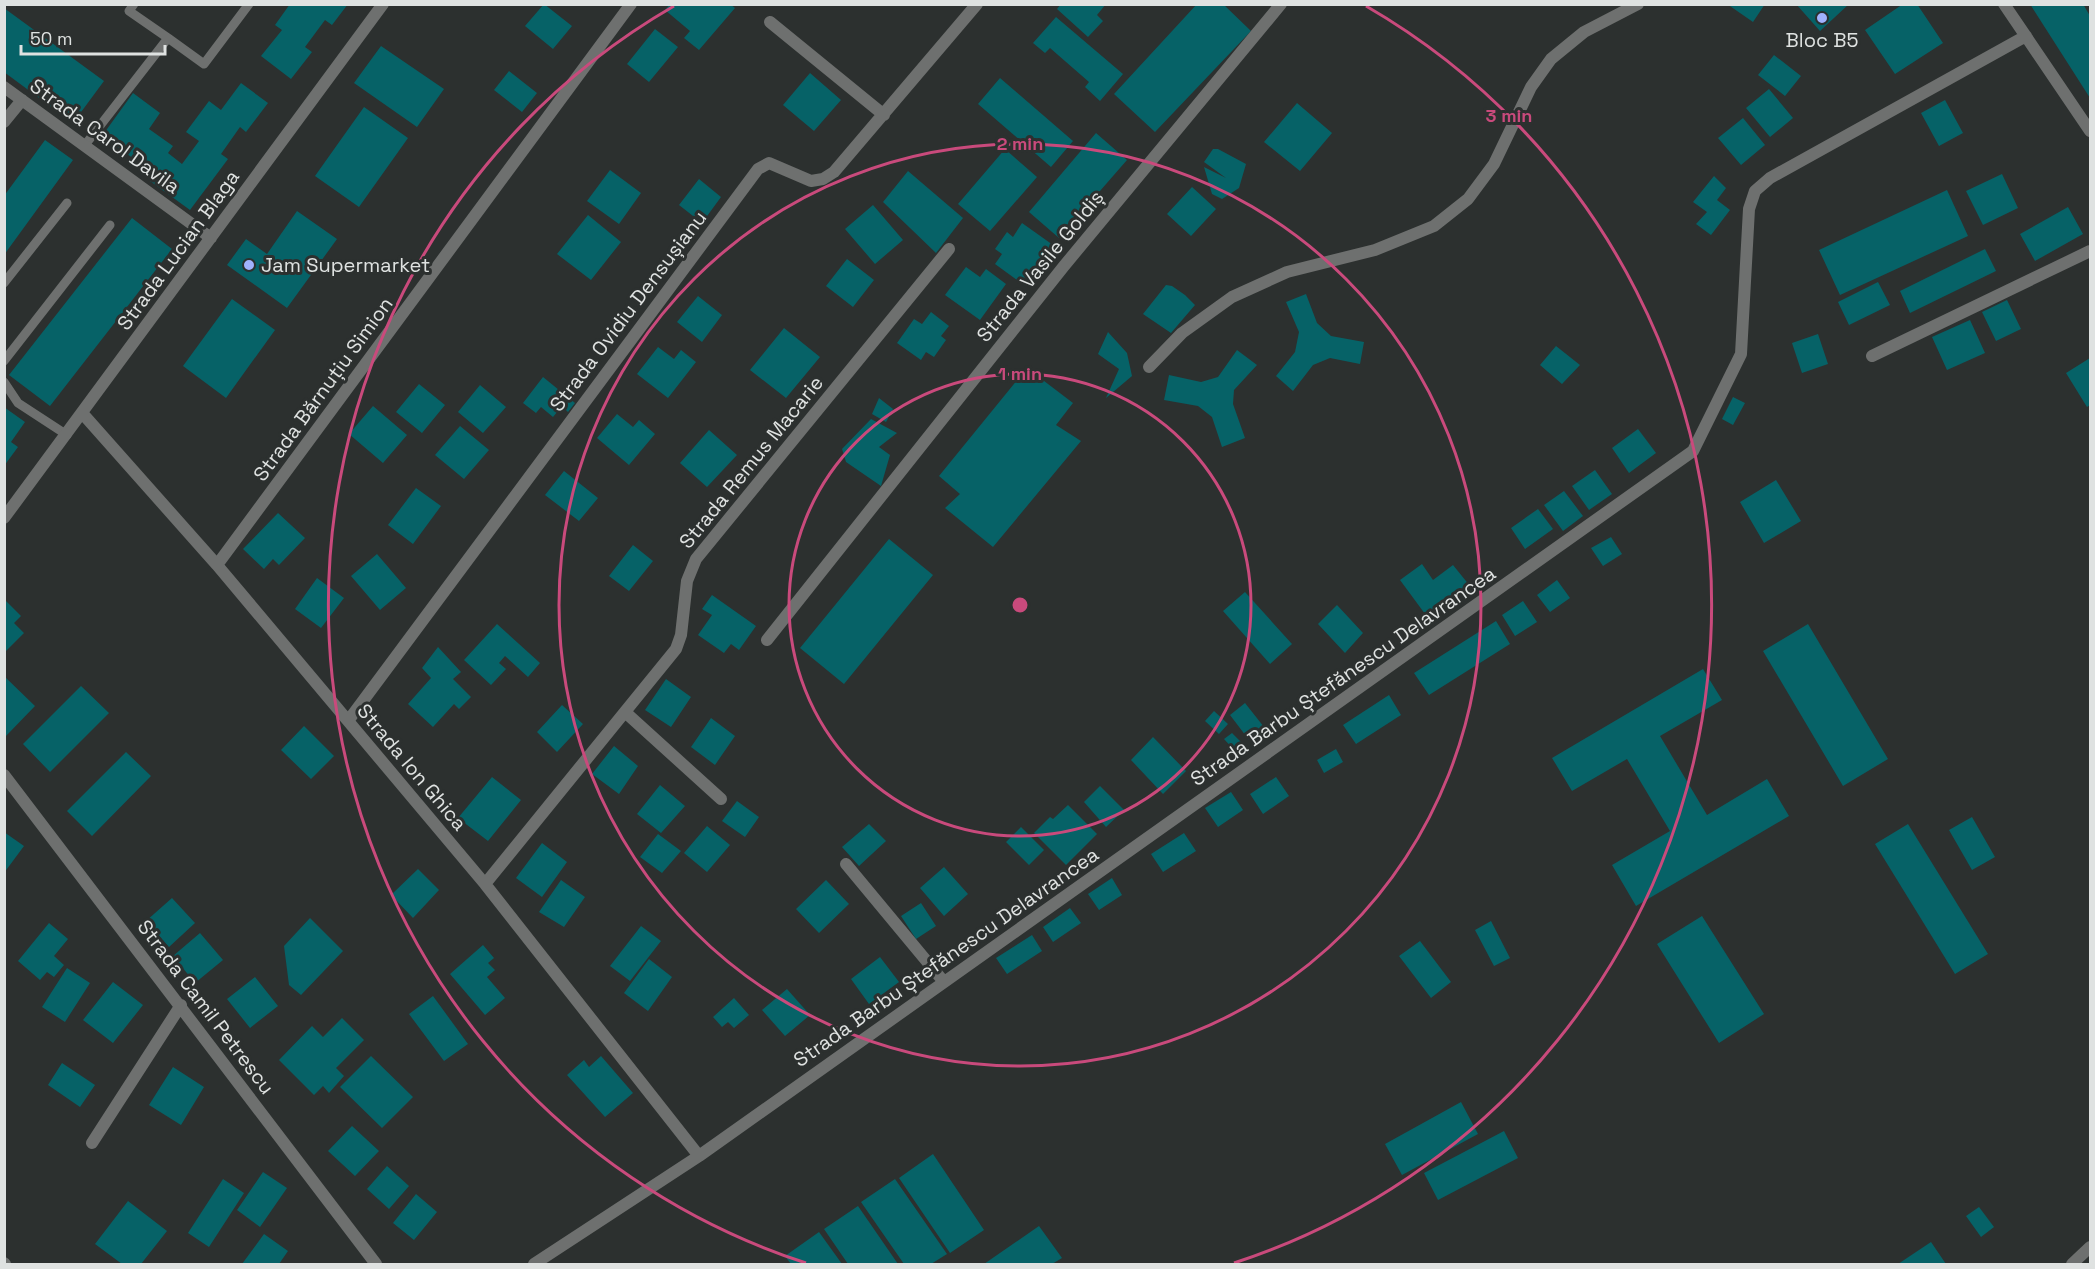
<svg xmlns="http://www.w3.org/2000/svg" width="2095" height="1269" font-family="'Space Grotesk',sans-serif">
<style>
.building{fill:#066267}
.lines{fill:none;stroke-linecap:round;stroke-linejoin:round}
.lane{stroke:#6e706f;stroke-width:9}
.street{stroke:#6e706f;stroke-width:12}
.ring{fill:none;stroke:#c94a7c;stroke-width:3}
.poi-dot{fill:#a1b2fd;stroke:#2c302f;stroke-width:2}
.labels{text-anchor:middle;stroke-width:6;stroke-linejoin:round;paint-order:stroke}
.poi-label{font-size:20px;fill:#dfe2e1;stroke:#2c302f}
.street-label{font-size:20px;fill:#dfe2e1;stroke:#2c302f}
.centre{fill:#c94a7c;stroke:#2c302f;stroke-width:3}
.ring-label{font-size:18px;text-anchor:middle;font-weight:bold;fill:#c94a7c;stroke:#2c302f;stroke-width:6;stroke-linejoin:round;paint-order:stroke}
</style>
<rect width="100%" height="100%" fill="#2c302f"/>
<!-- building -->
<path class="building" d="M290 4H348L332 25 325 20 305 47 312 52 291 79 261 56 282 30 275 25Z
M544 4 572 26 553 49 525 26Z
M670 4H730L735 8 699 50 684 38 690 31 665 10Z
M1061 4H1106L1097 15 1103 21 1088 37 1057 9Z
M1197 4H1223L1251 31 1155 132 1114 94Z
M1727 4H1765L1753 22Z
M1796 4H1849L1820 31Z
M1903 4H1917L1943 43 1895 74 1865 30Z
M2030 4H2083L2090 16V98Z
M4 8 104 81 73 123 4 72Z
M1056 17 1123 74 1100 101 1085 87 1089 82 1050 48 1045 53 1033 43Z
M655 29 678 47 649 82 627 64Z
M381 46 444 89 417 127 354 83Z
M1774 55 1801 76 1785 96 1758 75Z
M509 71 537 93 522 112 494 90Z
M810 73 841 100 814 131 783 105Z
M1000 78 1073 141 1051 167 978 104Z
M241 83 268 103 246 132 240 127 221 154 228 159 190 210 150 181 155 174 102 136 133 93 160 113 149 129 173 146 168 153 182 164 199 141 186 132 209 101 221 110Z
M1769 89 1793 118 1770 137 1746 108Z
M1945 100 1963 133 1939 146 1921 113Z
M1297 103 1332 133 1300 171 1264 142Z
M364 107 408 138 359 207 315 176Z
M1743 118 1765 145 1741 165 1718 138Z
M1096 133 1127 160 1059 238 1029 212Z
M45 140 73 160 4 255V196Z
M1005 149 1037 177 990 231 958 204Z
M1213 149H1218L1246 164 1239 188 1222 199 1212 194 1204 167 1226 178 1204 162Z
M610 170 641 193 619 224 587 201Z
M908 171 963 218 936 253 883 202Z
M2002 174 2018 208 1983 225 1966 191Z
M1714 176 1726 188 1717 200 1730 210 1711 235 1696 224 1707 212 1693 202Z
M699 179 721 197 702 223 679 205Z
M1192 187 1216 209 1191 236 1167 214Z
M1947 190 1968 236 1840 295 1819 250Z
M873 205 903 240 875 264 845 229Z
M2068 207 2083 234 2035 261 2020 234Z
M297 211 337 239 287 308 227 265 246 239 267 254Z
M588 215 621 242 591 280 557 254Z
M132 218 172 249 50 406 9 375Z
M1022 223 1053 245 1025 286 995 264 1002 254 995 249 1007 232 1013 237Z
M1985 249 1996 271 1910 313 1900 291Z
M847 259 874 280 853 307 826 286Z
M966 267 980 277 986 269 1006 284 980 320 945 295Z
M1878 282 1890 305 1849 325 1838 302Z
M1166 285 1172 286 1185 295 1195 305 1171 333 1143 314Z
M1306 294 1317 323 1331 336 1364 342 1360 364 1330 358 1313 365 1293 391 1276 376 1295 352 1299 332 1286 302Z
M698 296 722 315 702 342 677 322Z
M232 299 275 330 226 398 183 366Z
M2007 300 2021 329 1996 341 1982 312Z
M931 312 949 326 941 336 946 340 934 357 926 352 921 360 897 343 914 319 922 324Z
M1970 320 1985 353 1947 370 1932 337Z
M784 328 820 357 786 398 750 370Z
M1108 332 1127 353 1132 376 1106 398 1119 369 1098 354Z
M1818 334 1828 364 1802 373 1792 343Z
M1556 346 1580 365 1562 384 1540 365Z
M658 347 674 359 681 350 696 362 668 398 637 374Z
M1237 350 1257 365 1234 390 1233 404 1245 438 1222 447 1212 417 1198 406 1164 400 1169 375 1201 382 1218 377Z
M2090 358V405L2087 407 2066 373Z
M1027 368 1073 403 1056 425 1081 441 993 547 945 508 960 494 939 476Z
M543 377 575 403 568 412 562 406 553 417 541 407 536 413 523 403Z
M419 384 445 405 422 433 396 412Z
M480 385 506 407 483 433 458 412Z
M1733 397 1745 403 1733 425 1722 419Z
M879 398 893 409 886 422 872 414Z
M373 406 407 435 383 463 349 434Z
M4 407 25 422 11 442 18 447 4 466Z
M617 414 633 427 639 420 655 434 629 465 597 438Z
M871 419 897 433 879 447 890 455 881 486 846 462 842 449Z
M460 426 489 450 464 479 435 455Z
M1638 429 1656 453 1629 473 1612 448Z
M709 430 737 455 707 487 680 463Z
M1595 470 1612 494 1589 510 1572 486Z
M564 471 598 498 579 521 545 495Z
M1776 480 1801 521 1764 543 1740 502Z
M416 488 441 506 413 544 388 525Z
M1564 491 1583 516 1563 531 1544 505Z
M1538 509 1553 529 1525 549 1511 528Z
M278 513 305 538 279 565 273 559 264 569 243 549Z
M1611 537 1622 554 1603 566 1591 548Z
M889 539 933 575 844 684 800 648Z
M633 545 653 561 629 591 609 576Z
M377 554 406 588 380 610 351 576Z
M1422 564 1433 580 1453 565 1470 586 1428 618 1400 580Z
M317 578 344 598 321 628 295 609Z
M1557 580 1570 598 1550 612 1537 595Z
M1245 592 1292 644 1270 664 1223 611Z
M712 595 756 626 739 650 731 644 724 653 698 635 712 615 702 609Z
M4 599 21 616 14 623 24 633 4 653Z
M1523 601 1537 622 1515 636 1502 615Z
M1337 605 1363 633 1345 653 1318 624Z
M1496 621 1510 644 1429 695 1414 673Z
M497 624 540 663 528 677 505 656 499 663 506 669 491 685 464 660Z
M1808 624 1888 759 1843 786 1763 651Z
M438 647 461 672 453 679 471 697 459 709 454 704 433 727 408 704 431 678 422 668Z
M1703 669 1722 700 1660 736 1707 815 1767 779 1789 816 1636 906 1612 865 1670 831 1627 759 1572 791 1552 758Z
M4 676 35 706 6 736 4 734Z
M666 679 691 697 671 727 645 710Z
M81 686 109 713 50 772 23 744Z
M1389 695 1401 715 1356 744 1343 725Z
M1245 703 1264 727 1249 740 1230 715Z
M562 705 583 724 557 752 537 732Z
M1214 711 1228 724 1219 734 1205 721Z
M711 718 735 736 715 765 691 747Z
M304 726 334 756 311 779 281 750Z
M1232 733 1243 744 1235 751 1224 739Z
M1153 737 1186 771 1163 794 1131 760Z
M614 746 638 766 619 794 592 774Z
M1336 749 1343 762 1324 773 1317 760Z
M126 752 151 776 92 836 67 811Z
M492 777 521 800 488 841 458 818Z
M1276 777 1289 796 1263 814 1250 794Z
M660 785 685 806 661 833 637 814Z
M1100 786 1124 810 1106 827 1084 802Z
M1231 792 1243 810 1218 827 1205 808Z
M737 801 759 817 745 837 722 821Z
M1068 805 1097 834 1066 865 1034 833 1050 817 1053 819Z
M1972 817 1995 857 1972 870 1949 830Z
M869 824 886 841 859 866 842 847Z
M1908 824 1988 954 1955 974 1875 844Z
M707 826 730 845 707 872 684 853Z
M1021 827 1044 850 1029 865 1006 842Z
M4 832 24 846 4 873Z
M1184 833 1196 851 1163 872 1151 854Z
M658 834 681 851 662 873 640 857Z
M542 843 567 862 542 897 516 878Z
M944 867 968 894 944 916 920 888Z
M418 869 439 890 413 918 391 895Z
M1112 878 1122 895 1099 910 1088 894Z
M561 880 585 897 564 927 539 912Z
M826 880 849 904 819 933 796 909Z
M172 898 195 923 169 947 146 921Z
M921 903 936 926 916 939 901 916Z
M1070 908 1081 923 1053 942 1043 927Z
M1702 916 1764 1014 1719 1043 1657 944Z
M310 918 343 951 301 995 289 985 284 946Z
M1491 921 1510 958 1494 966 1475 930Z
M49 923 68 939 54 956 64 965 54 977 47 972 40 980 18 961Z
M641 926 661 941 630 981 610 966Z
M200 933 223 960 195 983 173 956Z
M1032 935 1042 951 1007 974 996 958Z
M1420 941 1451 982 1431 998 1399 956Z
M483 945 494 958 488 963 495 970 487 977 505 998 485 1015 450 974Z
M880 957 899 982 869 1004 851 979Z
M649 959 672 977 648 1011 624 993Z
M67 968 90 983 65 1022 42 1007Z
M255 977 278 1006 250 1028 227 999Z
M113 982 143 1005 113 1043 83 1020Z
M787 989 810 1015 785 1036 762 1010Z
M433 996 468 1044 444 1061 409 1014Z
M734 998 749 1015 734 1028 728 1022 722 1027 713 1017Z
M342 1018 364 1040 336 1068 344 1076 329 1093 323 1086 314 1095 279 1060 312 1026 323 1037Z
M371 1056 413 1097 382 1128 340 1087Z
M601 1056 633 1093 605 1117 567 1075 584 1060 589 1067Z
M62 1063 95 1085 80 1107 48 1085Z
M173 1067 204 1087 181 1125 149 1105Z
M1461 1102 1478 1134 1402 1175 1385 1144Z
M352 1126 379 1151 355 1176 328 1151Z
M1504 1131 1518 1158 1438 1200 1424 1173Z
M933 1154 984 1230 950 1253 899 1178Z
M387 1166 409 1186 389 1209 367 1189Z
M263 1172 287 1188 260 1227 237 1210Z
M223 1179 244 1193 209 1247 188 1233Z
M895 1179 947 1254 931 1264H904L861 1202Z
M416 1194 437 1212 414 1240 393 1223Z
M128 1201 167 1231 141 1264H122L95 1244Z
M858 1206 898 1264H848L824 1229Z
M1979 1207 1994 1227 1981 1237 1966 1216Z
M1039 1226 1062 1258 1052 1264H984Z
M819 1232 842 1264H791L785 1256Z
M264 1234 288 1251 279 1264H242Z
M1931 1242 1946 1264H1898Z"/>
<g class="lines">
<!-- lane -->
<path class="lane" d="M168 38 204 64 249 4
M85 145 168 38 129 11 134 4
M4 283 67 203
M4 361 110 225
M4 382 18 403 67 435"/>
<!-- street -->
<path class="street" d="M2004 4 2090 131
M770 22 884 115
M4 87 211 238
M4 122 22 100
M1872 356 2090 251
M1149 367 1182 333 1232 297 1287 272 1375 250 1434 226 1468 199 1494 164 1531 87 1551 59 1584 32 1638 4
M83 414 217 565 485 884 699 1156
M4 518 383 4
M217 565 631 4
M767 640 1064 266 1281 4
M625 712 721 799
M348 721 758 169 769 163 811 181 823 179 834 172 977 4
M4 775 376 1264
M846 864 944 982
M485 884 676 649 681 635 687 581 696 559 949 249
M92 1143 181 1005
M4 1263 5 1264
M534 1264 699 1156 1693 451 1741 354 1749 209 1755 191 1770 178 2026 36
M2072 1264 2090 1247"/>
</g>
<!-- distance rings -->
<g class="ring">
<circle cx="1020" cy="605" r="231"/>
<circle cx="1020" cy="605" r="461"/>
<path d="M806 1263A692 692 0 0 1 674 6M1366 6A692 692 0 0 1 1234 1263"/>
</g>
<!-- markers -->
<g class="poi-dot">
<circle cx="1822" cy="18" r="6"/>
<circle cx="249" cy="265" r="6"/>
</g>
<g class="labels">
<!-- poi labels -->
<g class="poi-label">
<text x="1822" y="47">Bloc B5</text>
<text x="261" y="272" text-anchor="start">Jam Supermarket</text>
</g>
<!-- street labels -->
<g class="street-label">
<text transform="translate(105 136) rotate(36)" y="7">Strada Carol Davila</text>
<text transform="translate(178 250) rotate(-54)" y="7">Strada Lucian Blaga</text>
<text transform="translate(1040 266) rotate(-51)" y="7">Strada Vasile Goldiș</text>
<text transform="translate(628 311) rotate(-53)" y="7">Strada Ovidiu Densușianu</text>
<text transform="translate(323 389) rotate(-54)" y="7">Strada Bărnuțiu Simion</text>
<text transform="translate(751 462) rotate(-51)" y="7">Strada Remus Macarie</text>
<text transform="translate(1343 676) rotate(-35)" y="7">Strada Barbu Ștefănescu Delavrancea</text>
<text transform="translate(412 767) rotate(50)" y="7">Strada Ion Ghica</text>
<text transform="translate(946 957) rotate(-35)" y="7">Strada Barbu Ștefănescu Delavrancea</text>
<text transform="translate(206 1007) rotate(53)" y="7">Strada Camil Petrescu</text>
</g>
</g>
<circle cx="1020" cy="605" r="9" class="centre"/>
<g class="ring-label">
<text x="1509" y="122">3 min</text>
<text x="1020" y="150">2 min</text>
<text x="1020" y="380">1 min</text>
</g>
<!-- border -->
<rect width="2095" height="1269" fill="none" stroke="#dfe2e1" stroke-width="12"/>
<!-- scale -->
<path d="M21 45v9h144v-9" fill="none" stroke="#dfe2e1" stroke-width="3"/>
<text x="30" y="45" font-size="18" fill="#dfe2e1" stroke="#2c302f" stroke-width="4.5" paint-order="stroke">50 m</text>
</svg>
